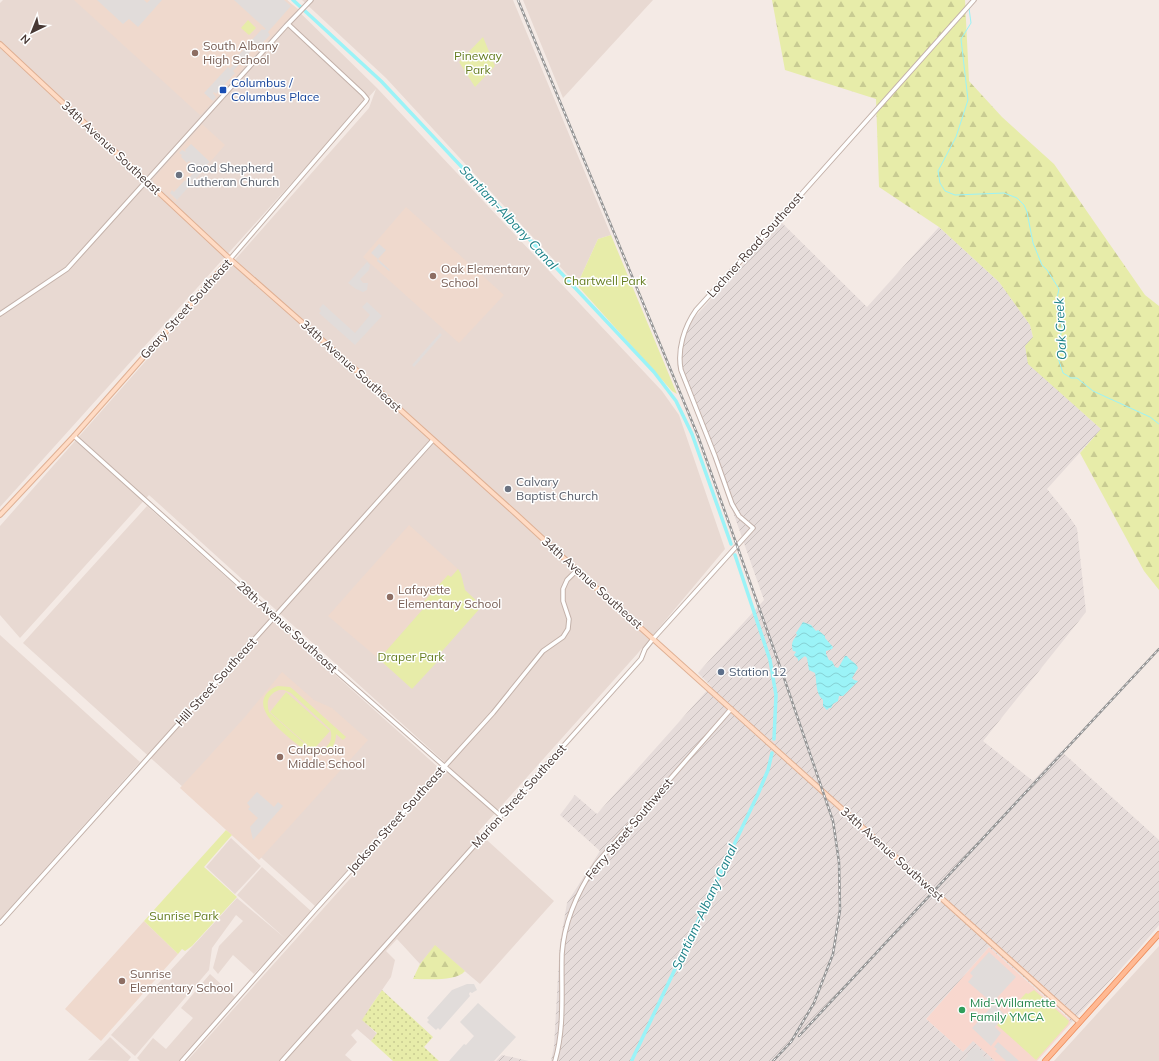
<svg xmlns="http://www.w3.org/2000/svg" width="1159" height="1061" font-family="Mulish,sans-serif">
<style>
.residential{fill:#e8d9d2}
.commercial{fill:#f8d7ce}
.industrial{fill:url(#industrial-furrows)}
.education{fill:#efd9cd}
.grass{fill:url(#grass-dots)}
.forest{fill:url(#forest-firs)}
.park{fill:#e7eca9;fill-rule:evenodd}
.parking{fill:#e1dcda}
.water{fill:url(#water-waves)}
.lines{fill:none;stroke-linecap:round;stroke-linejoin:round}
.stream{stroke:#9bf3f7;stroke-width:1}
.canal{stroke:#9bf3f7;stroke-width:3.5}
.tertiary-casing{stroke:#c3b1a9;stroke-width:5.5}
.secondary-casing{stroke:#dfb094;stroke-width:6}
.primary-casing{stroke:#ee8a58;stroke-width:6}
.tertiary{stroke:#fff;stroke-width:3.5}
.secondary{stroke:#ffdbc4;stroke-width:4}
.primary{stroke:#ffb993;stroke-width:4.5}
.rail-casing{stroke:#959595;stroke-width:2.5}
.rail{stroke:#fff;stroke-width:1;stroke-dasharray:3;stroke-linecap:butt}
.education-dot{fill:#8d6e63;stroke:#fff;stroke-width:1.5}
.transit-dot{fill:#1a4fb4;stroke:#fff;stroke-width:1.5}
.worship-dot{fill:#6b7280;stroke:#fff;stroke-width:1.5}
.service-dot{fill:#5c6f8a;stroke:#fff;stroke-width:1.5}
.leisure-dot{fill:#2e9e5b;stroke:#fff;stroke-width:1.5}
.labels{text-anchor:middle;stroke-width:3;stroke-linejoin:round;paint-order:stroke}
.education-label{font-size:12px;fill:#785e54;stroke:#fff;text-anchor:start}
.park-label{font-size:12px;fill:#667e22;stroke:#fff}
.transit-label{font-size:12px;fill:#164399;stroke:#fff;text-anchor:start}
.street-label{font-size:12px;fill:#473834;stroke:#fff}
.worship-label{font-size:12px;fill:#5b616d;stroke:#fff;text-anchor:start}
.service-label{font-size:12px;fill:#4e5e75;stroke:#fff;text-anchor:start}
.leisure-label{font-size:12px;fill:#27864d;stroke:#fff;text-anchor:start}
.water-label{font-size:13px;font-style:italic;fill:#1e8389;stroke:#fff}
</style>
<defs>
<pattern id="industrial-furrows" width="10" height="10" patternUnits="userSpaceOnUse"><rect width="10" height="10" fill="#e6dcda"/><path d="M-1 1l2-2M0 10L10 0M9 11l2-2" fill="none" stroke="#c7bebc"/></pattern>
<pattern id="grass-dots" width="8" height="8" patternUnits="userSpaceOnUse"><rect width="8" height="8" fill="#e7eca9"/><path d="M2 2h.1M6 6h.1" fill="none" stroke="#c8cb92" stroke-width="1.8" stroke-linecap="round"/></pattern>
<pattern id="forest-firs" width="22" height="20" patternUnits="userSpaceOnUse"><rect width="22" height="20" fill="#e7eca9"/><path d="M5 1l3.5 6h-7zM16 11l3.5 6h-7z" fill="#c8cb92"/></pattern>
<pattern id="water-waves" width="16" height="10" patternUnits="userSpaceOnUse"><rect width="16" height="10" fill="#9bf3f7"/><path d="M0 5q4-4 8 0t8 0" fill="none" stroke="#87d1d4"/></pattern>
</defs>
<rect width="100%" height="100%" fill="#f4eae5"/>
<!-- residential -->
<path class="residential" d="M3 0H287L377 88 662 391 679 415 725 549 638 653 478 832 554 901 480 984 435 946 420 964 397 939 386 951 395 960 391 977 371 1006 363 1020 377 1034 371 1041 357 1029 351 1035 357 1042 345 1055 352 1061H187L450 767 149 495 20 638 0 615V526L369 108 376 89 0 507V3Z
M302 0H513L611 235 598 239 577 285 386 78Z
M523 0H653L563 98Z
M147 506 439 768 315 906 23 643Z
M0 635 140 762 0 919Z
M231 838 261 866 235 894 206 867Z
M262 867 311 911 286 940 254 974 233 955 218 974 213 968 219 946 243 921 236 915 212 948 209 970 135 1056 111 1035 237 898 286 939 237 895Z
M1159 946V1061H1054Z
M210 974 235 997 179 1061H140L137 1058 153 1038 166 1049 193 1018 181 1008Z
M110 1037 131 1057 128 1061 88 1060Z"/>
<!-- commercial -->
<path class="commercial" d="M989 947 1069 1019 1071 1023 1037 1061H995L973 1042 963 1052 926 1019Z"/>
<!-- industrial -->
<path class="industrial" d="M782 223 867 307 939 227 999 282 1030 325 1033 337 1079 409 1101 429 1047 489 1068 515 1077 528 1086 612 983 741 1033 781 1061 751 1159 840V925L1138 950 1071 1023 1069 1019 1066 1015 989 947 926 1019 963 1052 973 1041 995 1061H551L554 1046 560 943 567 903 600 851 560 815 575 795 597 814 711 686 698 673 764 600 681 364V341L690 322Z
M502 1055 529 1061H496Z"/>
<!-- education -->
<path class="education" d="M74 0H287L299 10 288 19 202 114 200 115Z
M202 124 225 145 175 202 154 183 153 179Z
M406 207 504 295 459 343 363 257Z
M409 525 458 569 379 659 328 616Z
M282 672 314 700 332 708 368 740 259 860 180 788 245 717Z
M144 921 178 954 101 1041 65 1009Z"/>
<!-- grass -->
<path class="grass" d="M382 990 433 1037 424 1047 439 1061H393L371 1041 377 1033 362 1020 371 1006Z"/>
<!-- forest -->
<path class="forest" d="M772 0H965L969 81 1002 117 1054 164 1145 295 1159 306V590L1144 571 1080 453 1101 429 1028 364 1025 346 1033 337 1030 325 999 282 939 227 879 187 876 99 785 70Z
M435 945 465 971C456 982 427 979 413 979L420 964Z"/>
<!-- park -->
<path class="park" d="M248 20 256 28 249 35 241 28Z
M483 37 495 66 475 87 459 62Z
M611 235 677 394 672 391 577 285 598 239Z
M458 569 461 574 465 590 482 606 436 658 437 662 412 689 379 659 423 609 420 606 448 575 451 577Z
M278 686 290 687 295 691 346 737 343 740 336 734C336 753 319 760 304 750 292 739 257 716 264 698 267 691 272 688 278 686ZM279 690H284L291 693 330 729C335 742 325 753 312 750L269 712C266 702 268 694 279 690Z
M286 692 330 731 313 750 270 712Z
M226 830 232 835 204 867 237 897 192 946 185 951 182 949 178 954 144 921Z
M1034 990 1069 1021 1068 1024 1036 1060 997 1025 1026 993 1028 994Z"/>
<!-- parking -->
<path class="parking" d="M97 0H144L147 3 150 0H162L138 27 129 19 123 24Z
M234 0H284L291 6 268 32 270 35 257 49 255 47 233 71 235 73 216 94 214 92 213 93 216 97 213 101 204 93 228 67 230 69 233 65 231 63 247 46 249 47 252 44 250 42 262 29 264 30 266 29Z
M191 144 210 162 204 167 202 166 198 172 200 174 177 200 170 193 172 190 174 192 185 180 186 181 197 169 189 161 187 163 181 157 182 155 179 153 182 150 186 152 185 150Z
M379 244 386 250 378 259 390 270 389 271 377 261 378 259 371 253Z
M367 262 370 265 369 270 360 279 363 283H368L367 290 363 292 356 289 348 283Z
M367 302 382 316 355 345 319 313 321 311 319 309 323 304 355 333 370 315 362 307Z
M440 333 442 335 414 367 412 365Z
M257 792 274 807 278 802 283 806 253 840 250 827 258 818 248 809 250 807 247 803Z
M989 952 1016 977 994 1001H993L991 1002 968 982 973 976 970 973Z
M467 984H474L477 990 472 993 470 992 469 994 470 996 440 1030 438 1028 436 1030 427 1022 429 1020 427 1018 452 990Z
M478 1003 516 1037 494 1061H449L464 1044 466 1045 474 1036 460 1022Z
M994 1004 1005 1015 995 1027 1001 1033 991 1046 972 1028Z
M998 1042 1019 1061H1006L995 1051 997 1049 994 1047Z
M977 1047 984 1053 982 1055 988 1060 990 1058 993 1061H964L968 1056 967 1054 973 1048 975 1049Z"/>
<!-- water -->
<path class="water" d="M803 622 811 625 816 631 818 630 825 636V638L833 647 832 649 826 651V654L829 660 832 661 835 667 838 668 840 665 845 656H847C850 661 856 662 858 668L852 678 854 680 858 681 843 696H839L838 701 833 704 831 708H829L827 710 823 706V700C815 693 817 681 815 673L809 670 807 658 805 656 798 661V659L794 655 796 652 794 651H793C791 644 792 641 797 635L796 633Z"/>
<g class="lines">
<!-- stream -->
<path class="stream" d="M969 8 971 23 961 39 968 100 956 137 938 171 940 183 945 191 955 195 1004 193 1017 198 1024 205 1027 212 1033 243 1042 265 1047 270 1059 289 1057 298 1062 327 1058 352 1059 361 1063 373 1071 378H1077L1093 391 1150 417 1159 424"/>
<!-- canal -->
<path class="canal" d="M293 0 381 81 654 372 676 401 692 434 731 544
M735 555 770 660 776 695 774 739
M632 1060 758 794 768 770 772 753"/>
<!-- tertiary casing -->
<g class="tertiary-casing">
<path id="tertiary" d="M230 259 366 101 367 99 363 94 288 24
M0 314 67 269 286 26 311 0
M74 436 304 643 501 816
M0 923 433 440
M182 1061 315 910 493 713 543 651 563 637 568 629 569 619 563 601V589L567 580 577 570
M282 1061 641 659 645 649 653 639 753 528 739 516 732 504 715 456 681 370C677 350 684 327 696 310L797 199 974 0
M555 1061C565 1027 561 990 562 954 564 921 578 891 596 864L731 709"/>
</g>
<!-- secondary casing -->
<g class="secondary-casing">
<path id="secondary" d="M0 44 230 259 355 369 516 514 593 585 1079 1022
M0 515 74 436 230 259"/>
</g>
<!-- primary casing -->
<g class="primary-casing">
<path id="primary" d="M1045 1061 1159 934"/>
</g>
<!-- tertiary -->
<use href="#tertiary" class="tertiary"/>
<!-- secondary -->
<use href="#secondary" class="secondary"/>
<!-- primary -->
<use href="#primary" class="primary"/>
<!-- rail casing -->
<g class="rail-casing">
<path id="rail" d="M518 0 698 436 783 675 833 821 839 862 840 910 833 954 814 1003 791 1042 773 1061
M799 1036 1159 649"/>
</g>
<!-- rail -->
<use href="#rail" class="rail"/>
</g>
<!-- markers -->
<g class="education-dot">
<circle cx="195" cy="53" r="4"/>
<circle cx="433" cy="276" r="4"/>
<circle cx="390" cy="597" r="4"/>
<circle cx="280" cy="757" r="4"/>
<circle cx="122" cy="981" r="4"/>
</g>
<rect class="transit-dot" x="219" y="86" width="8" height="8" rx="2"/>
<g class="worship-dot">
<circle cx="179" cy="175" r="4"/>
<circle cx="508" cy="489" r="4"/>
</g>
<circle class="service-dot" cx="721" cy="672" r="4"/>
<circle class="leisure-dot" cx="962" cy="1010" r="4"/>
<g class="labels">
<!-- education labels -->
<g class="education-label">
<text x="203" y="50">South Albany<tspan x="203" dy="14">High School</tspan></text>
<text x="441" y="273">Oak Elementary<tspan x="441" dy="14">School</tspan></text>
<text x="398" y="594">Lafayette<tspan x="398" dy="14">Elementary School</tspan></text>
<text x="288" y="754">Calapooia<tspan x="288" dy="14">Middle School</tspan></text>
<text x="130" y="978">Sunrise<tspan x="130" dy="14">Elementary School</tspan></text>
</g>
<!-- park labels -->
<g class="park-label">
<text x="478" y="60">Pineway<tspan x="478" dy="14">Park</tspan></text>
<text x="605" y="285">Chartwell Park</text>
<text x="411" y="661">Draper Park</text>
<text x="184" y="920">Sunrise Park</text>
</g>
<!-- transit labels -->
<g class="transit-label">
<text x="231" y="87">Columbus /<tspan x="231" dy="14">Columbus Place</tspan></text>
</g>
<!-- street labels -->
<g class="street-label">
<text transform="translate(111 148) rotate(43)" y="4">34th Avenue Southeast</text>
<text transform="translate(755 245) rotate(-48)" y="4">Lochner Road Southeast</text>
<text transform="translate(186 309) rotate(-48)" y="4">Geary Street Southeast</text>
<text transform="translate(351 366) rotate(42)" y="4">34th Avenue Southeast</text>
<text transform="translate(592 583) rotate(42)" y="4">34th Avenue Southeast</text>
<text transform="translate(287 627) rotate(42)" y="4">28th Avenue Southeast</text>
<text transform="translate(216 682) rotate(-48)" y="4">Hill Street Southeast</text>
<text transform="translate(519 796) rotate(-48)" y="4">Marion Street Southeast</text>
<text transform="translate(396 820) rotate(-48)" y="4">Jackson Street Southeast</text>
<text transform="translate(629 829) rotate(-50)" y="4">Ferry Street Southwest</text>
<text transform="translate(892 854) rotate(42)" y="4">34th Avenue Southwest</text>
</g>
<!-- worship labels -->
<g class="worship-label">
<text x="187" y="172">Good Shepherd<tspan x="187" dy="14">Lutheran Church</tspan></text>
<text x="516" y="486">Calvary<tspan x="516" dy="14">Baptist Church</tspan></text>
</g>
<!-- service labels -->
<g class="service-label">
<text x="729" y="676">Station 12</text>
</g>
<!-- leisure labels -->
<g class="leisure-label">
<text x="970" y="1007">Mid-Willamette<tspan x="970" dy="14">Family YMCA</tspan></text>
</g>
<!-- water labels -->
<g class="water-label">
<text transform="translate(509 217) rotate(47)" y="5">Santiam-Albany Canal</text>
<text transform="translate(1060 329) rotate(-93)" y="5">Oak Creek</text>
<text transform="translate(704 907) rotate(-65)" y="5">Santiam-Albany Canal</text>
</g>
</g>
<!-- north arrow -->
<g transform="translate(32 32) rotate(223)" stroke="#ffffff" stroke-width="3" paint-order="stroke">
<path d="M0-3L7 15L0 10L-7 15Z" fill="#473834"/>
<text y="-6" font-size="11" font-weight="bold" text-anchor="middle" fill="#473834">N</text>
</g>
</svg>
